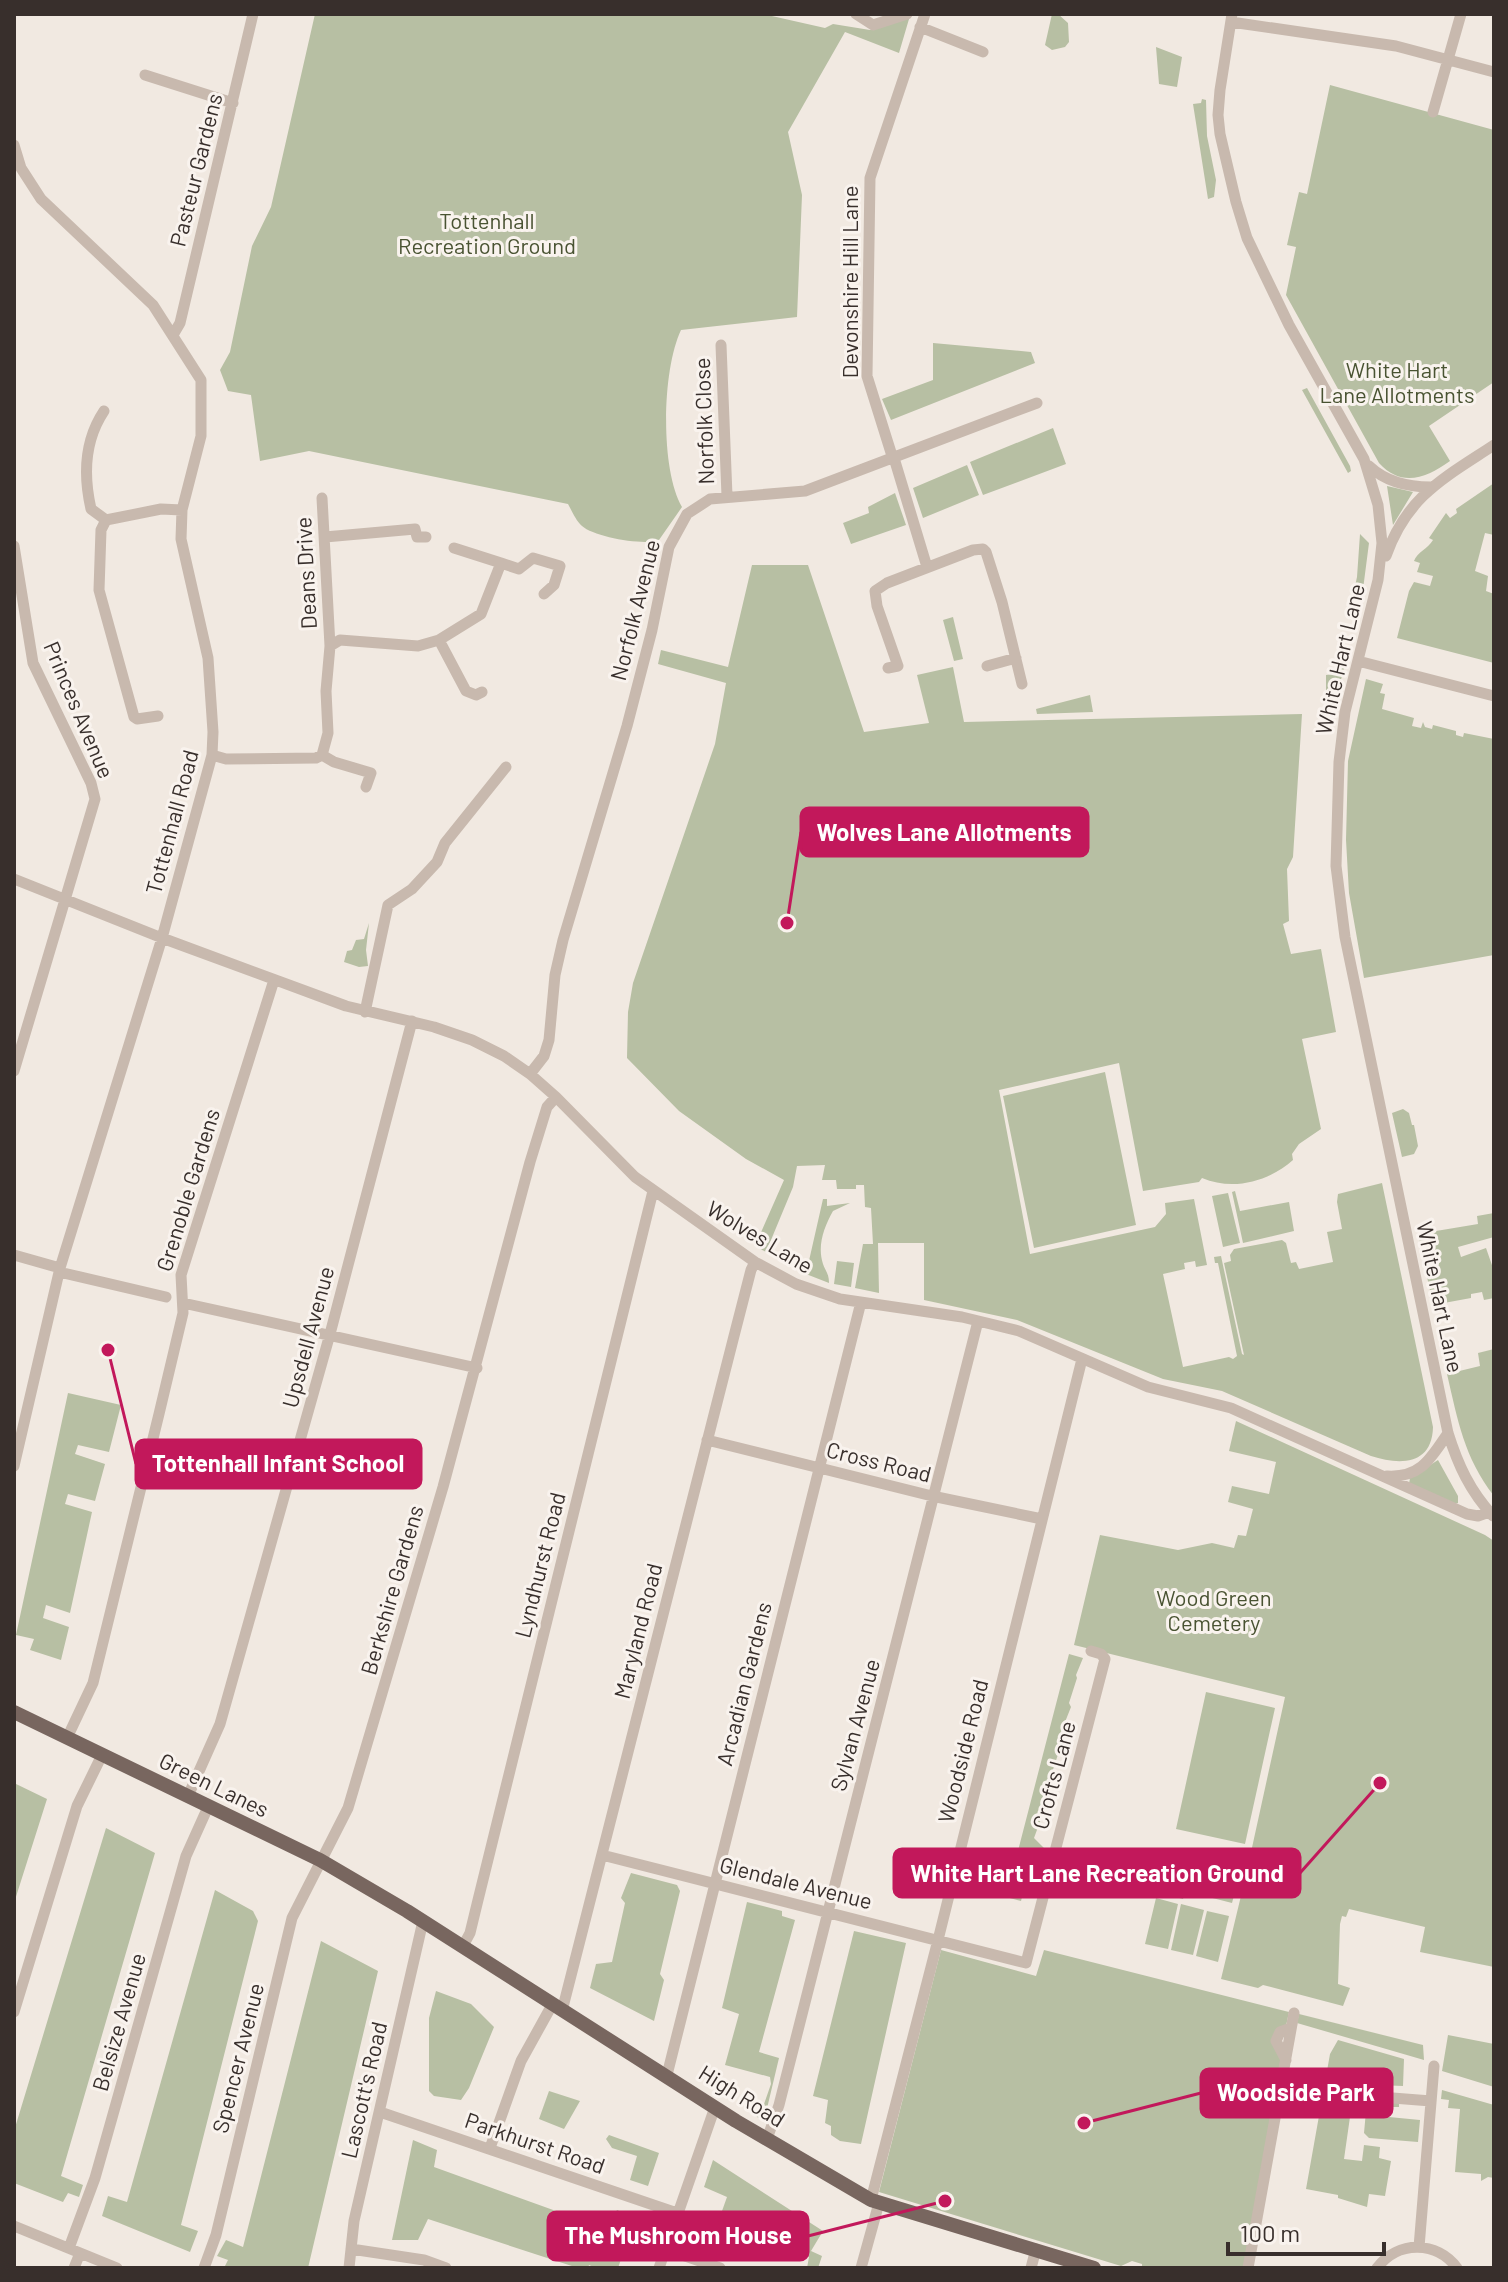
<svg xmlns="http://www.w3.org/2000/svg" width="1508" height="2282" font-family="Barlow,sans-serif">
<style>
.green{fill:#b7bfa3}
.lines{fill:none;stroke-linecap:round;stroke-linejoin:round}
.minor{stroke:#c8b9ae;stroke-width:11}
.major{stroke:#78665f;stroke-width:14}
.labels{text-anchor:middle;stroke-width:6;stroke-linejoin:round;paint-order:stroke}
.street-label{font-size:22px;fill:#382f2c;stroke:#f9f3ee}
.park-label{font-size:22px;fill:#495332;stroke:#f9f3ee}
.leader{fill:none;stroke:#c2185b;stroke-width:3}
.callout-dot{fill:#c2185b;stroke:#f9f3ee;stroke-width:3}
.callout{fill:#c2185b;stroke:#c2185b;stroke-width:3}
.callout-label{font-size:24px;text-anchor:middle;font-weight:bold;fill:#fff}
</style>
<rect width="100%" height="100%" fill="#f1e9e1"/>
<!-- green -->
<path class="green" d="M315 14H763L825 28 833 24 870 30 905 18 909 19 899 53 845 32 788 132 802 195 797 317 681 330C662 370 660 469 682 507L659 540C645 546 594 537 582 526 576 521 572 511 568 504L309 451 260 461 251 395 228 391 220 370 230 352 252 246 271 207Z
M1052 14H1058L1068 23 1069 42 1065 47 1052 50 1045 45Z
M1156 47 1182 57 1177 87 1159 84Z
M1330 85 1494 130V382L1429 426 1450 461C1426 478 1402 488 1379 463L1286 295 1296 247 1287 245 1299 192 1307 194Z
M1202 99 1206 100 1207 136 1216 180 1214 197 1208 199 1193 104 1201 103Z
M933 343 1031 352 1035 363 891 420 882 399 933 380Z
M1307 388 1350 466 1351 471 1348 473 1302 390Z
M1053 428 1066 464 983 495 970 462Z
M967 465 979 495 923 518 913 488Z
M1494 483V535L1485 533 1475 571 1488 576 1486 591 1494 594V663L1397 638 1409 591 1414 582 1430 586 1433 576 1417 572 1420 563 1414 561C1417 552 1428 549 1433 540L1429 538 1446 513 1450 518 1457 513 1456 509Z
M1387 486 1413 492 1393 525Z
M895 493 906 525 851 544 843 523 869 513 868 507Z
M1360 534 1369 543 1362 597 1351 605 1357 577Z
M752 565H808L864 732 929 723 917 675 953 667 964 722 1302 714 1293 857 1287 869 1289 921 1283 924 1291 954 1321 949 1336 1032 1302 1039 1321 1129 1299 1144 1292 1154 1293 1160C1268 1182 1233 1191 1202 1178L1199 1182 1143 1191 1119 1063 999 1090 1030 1254 1155 1227 1166 1214 1165 1203 1194 1199 1207 1265 1196 1267 1195 1261 1184 1263 1185 1269 1163 1274 1183 1367 1229 1357 1233 1359 1237 1356 1218 1263H1215L1214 1257 1221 1256 1242 1354 1244 1355 1224 1263 1231 1261 1230 1255 1234 1249 1282 1240 1286 1243 1291 1263 1296 1262 1299 1269 1333 1262 1327 1232 1342 1229 1337 1202 1338 1194 1382 1183 1433 1427C1432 1466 1399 1465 1371 1456L1222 1391 1163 1379 1017 1320 924 1300V1243H878L879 1293 855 1288 863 1244H873L871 1208 865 1207 864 1185H856V1189H837L836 1180H822L825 1165 797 1166 793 1187 766 1252 755 1246 784 1180 746 1159 679 1111 627 1058 628 1012 633 983 715 744 726 683 658 664 661 650 728 667Z
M953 617 963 659 954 661 943 620Z
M1339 655 1347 657 1334 706H1326V675L1335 674Z
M1366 679 1383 684 1380 693 1385 694 1382 709 1414 718 1412 726 1421 728 1423 722 1425 727 1432 729 1433 725 1456 731V735L1463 737 1464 733 1494 739V955L1364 978 1349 893 1346 840 1348 761Z
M1090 695 1093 712 1037 714 1036 709Z
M369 923 366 950 368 966 359 967 344 962 347 951 352 950 356 940 364 939Z
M1105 1072 1136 1225 1034 1248 1003 1096Z
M1403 1109 1409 1113 1412 1125H1414L1418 1146 1414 1154 1402 1157 1392 1113Z
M1235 1191 1240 1211 1289 1202 1294 1231 1243 1243 1232 1192Z
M1228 1193 1240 1243 1223 1247 1212 1196Z
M823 1199H827V1206L850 1203 833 1211C824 1227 817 1246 823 1264 826 1272 829 1274 829 1283L806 1274Z
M1494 1213V1237L1458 1247 1461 1257 1486 1248 1494 1271V1298L1484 1300 1482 1292 1471 1294V1298L1433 1305 1418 1234 1478 1224 1477 1216Z
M837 1261 854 1263 851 1287 834 1284Z
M1494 1349V1496C1464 1457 1458 1421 1447 1374L1480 1366 1478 1353Z
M68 1393 121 1405 109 1452 78 1445 75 1454 105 1464 95 1501 68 1494 65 1504 92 1512 70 1613 46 1605 43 1618 69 1627 61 1660 30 1650 34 1639 16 1635Z
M1236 1421 1485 1535 1494 1541V1967L1420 1952 1425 1927 1349 1909 1346 1917 1342 1916 1340 1924 1338 1984 1350 1988 1343 2006 1263 1985 1258 1988 1221 1979 1246 1875 1285 1697 1074 1645 1100 1535 1178 1550 1212 1543 1234 1548 1238 1535 1246 1536 1253 1509 1228 1502 1232 1486 1269 1494 1276 1462 1229 1451Z
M1438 1460 1458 1496V1503L1454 1504 1409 1484 1410 1478Z
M1069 1654 1083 1658 1076 1675 1077 1678 1069 1703 1071 1707 1061 1732 1064 1736 1047 1788 1049 1792 1039 1817 1041 1819 1034 1838 1046 1850V1853H1033L1021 1901 1006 1897Z
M1206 1692 1275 1708 1245 1844 1176 1829Z
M14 1783 47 1799 14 1903Z
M106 1828 155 1853 61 2176 83 2185 79 2197 68 2193 63 2202 14 2183V2131Z
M1169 1855 1192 1861 1191 1869 1238 1880 1232 1903 1185 1891 1183 1899 1160 1893Z
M631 1873 677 1885 680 1891 660 1974 664 1980 654 2021 590 1988 596 1964 612 1962 625 1903 621 1898Z
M215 1890 253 1911 258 1921 181 2225 198 2231 190 2252 102 2216 108 2196 127 2202Z
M1156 1898 1178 1904 1168 1949 1145 1944Z
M747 1902 782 1911V1916L795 1920 759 2052 779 2058 764 2121 752 2114 754 2105 763 2107 771 2084 770 2077 725 2065 739 2014 722 2008Z
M1181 1904 1204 1910 1193 1955 1171 1950Z
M1207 1911 1229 1916 1218 1962 1196 1956Z
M854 1931 906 1943 861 2144 840 2141 831 2135V2126L825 2123 828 2100 813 2096Z
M321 1941 378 1971 308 2268H224L228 2260 217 2256 226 2240 243 2247Z
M941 1950 1036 1976 1044 1950 1289 2012 1286 2026 1280 2028 1281 2059 1244 2268H1142V2264L1132 2261 1121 2266 879 2192Z
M436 1991 471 2004 494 2027 469 2088 461 2100 434 2096 429 2091V2018Z
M1299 2014 1423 2045 1424 2060 1297 2023Z
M1448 2035 1494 2044V2087L1442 2071Z
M1338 2040 1404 2059 1403 2086 1355 2084 1353 2091 1376 2092V2099L1399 2101V2107H1390L1389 2117 1420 2120 1418 2142 1369 2138 1364 2133 1366 2111 1351 2110 1344 2159 1362 2161 1364 2145 1380 2147 1379 2158 1391 2161 1385 2196 1369 2194 1367 2207 1338 2198V2195L1306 2189 1330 2054Z
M1442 2090 1494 2105V2178L1488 2177 1481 2181V2174L1455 2172 1460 2109 1448 2108 1449 2100 1441 2099Z
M549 2091 580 2101 564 2129 539 2119Z
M609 2135 659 2153 648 2186 630 2180 637 2156 612 2148 606 2139Z
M413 2140 437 2150 434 2167 606 2229 617 2210 635 2218 618 2268H596L589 2265 588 2268H578L428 2219 418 2240H392Z
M713 2160 823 2231 811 2251 822 2256 818 2268H807L809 2257 737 2230 724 2258 707 2253 727 2197 704 2187Z"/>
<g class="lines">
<!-- minor -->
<path class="minor" d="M856 14 873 25 907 14
M1232 14 1220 90 1218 115 1220 134 1236 202 1247 238 1289 325 1364 459 1378 505 1382 543 1378 580 1345 712 1339 762 1336 866 1345 937 1448 1433C1458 1465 1470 1491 1493 1516
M1231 22 1396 46 1494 72
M920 27 983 52
M145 75 233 103
M1433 112 1461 14
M14 145 21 168 41 199 153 305 201 380V436L182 510 181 539 208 658 213 732 212 755 162 938 60 1268 14 1466
M173 335 180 323 253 14
M721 345 727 496
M104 411C84 441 83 474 91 509L106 520
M894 458 927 567
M893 459 867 376 870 178 925 14
M1369 466C1386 482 1408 487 1431 487
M322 498 330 646
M325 537 415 529 417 537H426
M14 546 33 663 91 783 95 799 14 1071
M454 548 501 563
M1386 556C1407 496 1444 478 1494 445
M439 640 466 691 476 695 482 692
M1358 661 1494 696
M987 666 1016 658
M888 668 898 666 877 606 875 591 887 583 973 550 983 549 986 552 1002 602 1022 684
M158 716 137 719 134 717 99 590 101 530 106 520 161 509 182 510
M212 755 226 759 316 758 322 755 328 733 326 691 330 646 340 640 418 646 439 640 481 614 501 563 519 569 533 558 560 566 554 585 544 594
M322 755 334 762 371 773 366 787
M14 879 162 938 346 1006 434 1027 472 1040 504 1056 530 1074 556 1097 635 1177 755 1262 796 1284 840 1299 962 1317 1019 1331 1148 1387 1231 1408 1467 1514 1478 1516 1489 1512
M365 1012 388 905 412 889 437 862 445 843 506 767
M530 1074 544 1056 549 1040 555 975 563 940 627 726 652 630 669 547 687 514 710 499 805 491 1037 403
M14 1255 60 1268
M59 1272 166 1297
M183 1303 477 1368
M707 1440 932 1496 1042 1519
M1387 1476C1421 1478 1431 1458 1448 1433
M67 1738 93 1683 159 1414 183 1313 181 1275 274 980
M188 1796 220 1724 330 1334 412 1021
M602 1855 1026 1963 1105 1659 1101 1654 1091 1651
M463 1946 470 1933 478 1900 653 1191
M562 2011 734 1336 751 1270 755 1262
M14 2012 77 1806 102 1755
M1286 2060 1276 2041 1280 2032 1291 2028
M667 2075 861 1302
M1380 2097 1431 2101
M380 2112 677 2213
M767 2139 779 2105 978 1321
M490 2148 521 2061 552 2005
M871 2200 938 1940 1082 1359
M14 2226 117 2268
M1419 2247 1434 2066
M69 2248 95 2178 186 1856 208 1807
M351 2249 424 2260 446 2268
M665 2249 720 2268
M74 2268 80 2253
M204 2268 216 2235 292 1918 348 1808 443 1487 530 1162 547 1107 556 1097
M349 2268 354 2221 423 1921
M659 2268 715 2107
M861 2268 879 2203
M1031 2268 1036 2249
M1248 2268 1294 2013
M1377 2268C1398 2240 1437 2241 1457 2268"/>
<!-- major -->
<path class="major" d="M14 1712 320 1860 407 1911 736 2121 871 2200 1094 2268"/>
</g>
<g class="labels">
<!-- street labels -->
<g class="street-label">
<text transform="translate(196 170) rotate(-76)" y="8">Pasteur Gardens</text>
<text transform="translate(850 282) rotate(-90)" y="8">Devonshire Hill Lane</text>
<text transform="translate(704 421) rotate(-92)" y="8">Norfolk Close</text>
<text transform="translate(306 573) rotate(-93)" y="8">Deans Drive</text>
<text transform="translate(635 610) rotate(-76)" y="8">Norfolk Avenue</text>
<text transform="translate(1340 659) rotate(-77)" y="8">White Hart Lane</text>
<text transform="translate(79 710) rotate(67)" y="8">Princes Avenue</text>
<text transform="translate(172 822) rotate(-75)" y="8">Tottenhall Road</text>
<text transform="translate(188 1190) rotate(-73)" y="8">Grenoble Gardens</text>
<text transform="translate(760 1237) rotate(31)" y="8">Wolves Lane</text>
<text transform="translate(1440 1297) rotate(78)" y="8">White Hart Lane</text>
<text transform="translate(308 1337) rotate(-75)" y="8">Upsdell Avenue</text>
<text transform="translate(879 1462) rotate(14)" y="8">Cross Road</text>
<text transform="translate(540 1565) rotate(-76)" y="8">Lyndhurst Road</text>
<text transform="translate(392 1590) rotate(-74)" y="8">Berkshire Gardens</text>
<text transform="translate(638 1631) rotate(-76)" y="8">Maryland Road</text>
<text transform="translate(744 1684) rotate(-76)" y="8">Arcadian Gardens</text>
<text transform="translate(855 1725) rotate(-75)" y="8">Sylvan Avenue</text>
<text transform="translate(963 1751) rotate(-76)" y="8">Woodside Road</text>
<text transform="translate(1054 1775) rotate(-75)" y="8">Crofts Lane</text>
<text transform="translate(214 1785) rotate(26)" y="8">Green Lanes</text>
<text transform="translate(796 1883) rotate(14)" y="8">Glendale Avenue</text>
<text transform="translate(119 2022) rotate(-74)" y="8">Belsize Avenue</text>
<text transform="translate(238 2058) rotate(-76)" y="8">Spencer Avenue</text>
<text transform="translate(364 2090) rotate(-77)" y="8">Lascott's Road</text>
<text transform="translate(742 2096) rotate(32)" y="8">High Road</text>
<text transform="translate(535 2143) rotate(19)" y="8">Parkhurst Road</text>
</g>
<!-- park labels -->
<g class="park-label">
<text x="487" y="229">Tottenhall<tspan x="487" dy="25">Recreation Ground</tspan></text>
<text x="1397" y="378">White Hart<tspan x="1397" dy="25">Lane Allotments</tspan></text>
<text x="1214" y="1606">Wood Green<tspan x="1214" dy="25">Cemetery</tspan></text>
</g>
</g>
<!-- callouts -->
<path class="leader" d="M787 923L801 832M108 1350L136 1464M1380 1783L1300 1873M1084 2123L1201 2093M945 2201L808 2236"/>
<g class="callout-dot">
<circle cx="787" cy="923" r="8"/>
<circle cx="108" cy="1350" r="8"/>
<circle cx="1380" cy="1783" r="8"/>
<circle cx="1084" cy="2123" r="8"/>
<circle cx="945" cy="2201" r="8"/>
</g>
<g class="callout">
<rect x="801" y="808" width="287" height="48" rx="8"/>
<rect x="136" y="1440" width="285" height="48" rx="8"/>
<rect x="894" y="1849" width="406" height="48" rx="8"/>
<rect x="1201" y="2069" width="191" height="48" rx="8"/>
<rect x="548" y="2212" width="260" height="48" rx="8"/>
</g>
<g class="callout-label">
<text x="944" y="841">Wolves Lane Allotments</text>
<text x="278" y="1472">Tottenhall Infant School</text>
<text x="1097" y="1882">White Hart Lane Recreation Ground</text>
<text x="1296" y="2101">Woodside Park</text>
<text x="678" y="2244">The Mushroom House</text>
</g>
<!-- border -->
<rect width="1508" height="2282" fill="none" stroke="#382f2c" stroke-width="32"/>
<!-- scale -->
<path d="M1228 2242v12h156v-12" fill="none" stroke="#382f2c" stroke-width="4"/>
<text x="1240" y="2242" font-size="24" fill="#382f2c" stroke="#f9f3ee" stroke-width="6" paint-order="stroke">100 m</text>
</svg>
